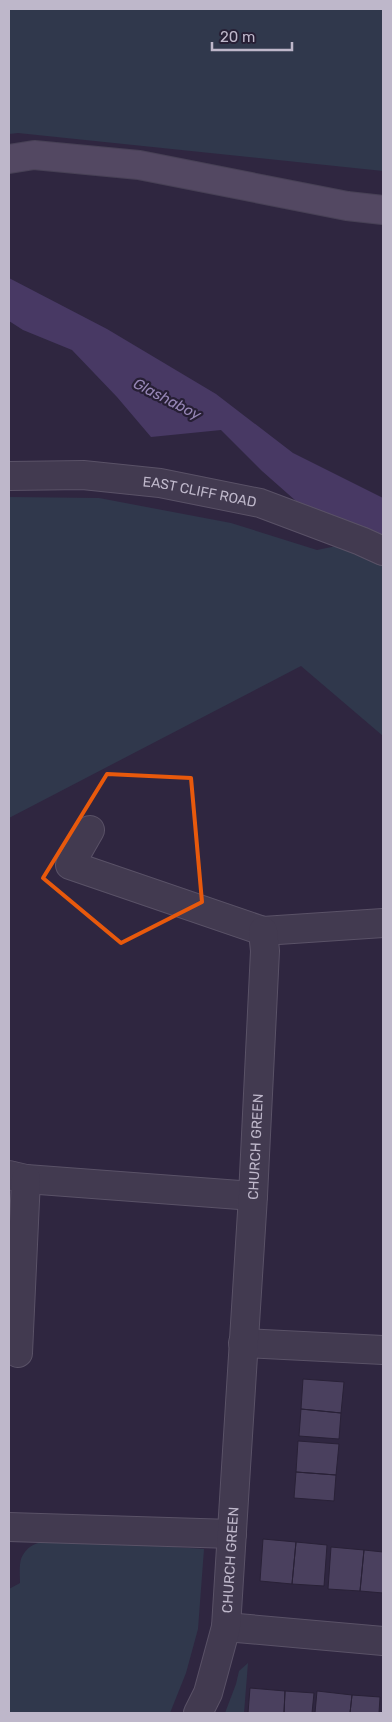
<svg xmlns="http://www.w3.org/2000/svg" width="392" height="1722" font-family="Rubik,sans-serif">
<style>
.green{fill:#30384c}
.water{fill:#483964}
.building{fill:#4a405e;stroke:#292137}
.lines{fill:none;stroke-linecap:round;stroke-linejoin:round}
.minor-casing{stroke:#5a5267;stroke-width:30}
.secondary-casing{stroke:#484156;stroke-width:30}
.minor{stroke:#423a50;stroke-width:28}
.secondary{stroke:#534862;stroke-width:28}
.marked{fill:none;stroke:#e8590c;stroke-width:4;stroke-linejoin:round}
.labels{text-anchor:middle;stroke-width:4.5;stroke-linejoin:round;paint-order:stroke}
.street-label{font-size:14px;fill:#beb7ca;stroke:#271f35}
.water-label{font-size:15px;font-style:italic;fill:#9686b5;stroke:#271f35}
</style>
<rect width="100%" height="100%" fill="#2f2640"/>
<!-- green -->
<path class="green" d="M9 9H383V171L18 133 9 134Z
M9 497 99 498 231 523 317 550 361 541 383 551V736L301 666 9 818Z
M77 1540 204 1549 198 1629 186 1673 170 1713H9V1589L20 1583C20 1576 19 1566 21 1559 30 1536 56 1541 77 1540Z
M248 1663 244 1713H225L236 1684 239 1671Z"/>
<!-- water -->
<path class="water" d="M9 278 107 329 216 394 293 453 383 498V538L296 501 262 471 221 430 151 437 117 397 72 350 23 330 9 321Z"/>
<!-- building -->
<path class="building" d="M303 1379 344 1382 341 1413 301 1409Z
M301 1409 341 1413 339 1439 299 1436Z
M298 1441 339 1444 336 1475 296 1472Z
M296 1472 336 1475 334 1501 294 1498Z
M263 1539 296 1542 292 1584 260 1581Z
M296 1542 327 1545 324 1586 292 1584Z
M331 1547 364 1550 360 1591 328 1589Z
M364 1550 383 1552V1593L360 1591Z
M250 1688 285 1691 284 1713H248Z
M285 1691 314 1693 312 1713H284Z
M317 1691 352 1695 350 1713H315Z
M352 1695 380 1697 379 1713H350Z"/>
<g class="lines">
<!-- minor casing -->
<g class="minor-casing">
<g id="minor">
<path id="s1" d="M9 476 83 475 160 483 260 503 361 541 383 551"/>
<path d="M90 830 70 865 263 931 383 923"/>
<path d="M9 1175 26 1179 253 1196"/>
<path d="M243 1343 383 1350"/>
<path d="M18 1353 26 1179"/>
<path d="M9 1527 232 1534"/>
<path d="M226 1627 383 1641"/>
<path id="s2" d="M198 1713 208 1693 226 1627 253 1196 265 951 263 931"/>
</g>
</g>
<!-- secondary casing -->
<g class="secondary-casing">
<path id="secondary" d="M9 159 34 155 139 165 347 206 383 210"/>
</g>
<!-- minor -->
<use href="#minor" class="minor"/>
<!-- secondary -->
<use href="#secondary" class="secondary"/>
</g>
<!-- marked area -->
<path class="marked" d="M107 774 191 778 202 902 121 943 43 878Z"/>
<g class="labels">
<!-- street labels -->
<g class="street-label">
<text dy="5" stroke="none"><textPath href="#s1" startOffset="192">EAST CLIFF ROAD</textPath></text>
<text dy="5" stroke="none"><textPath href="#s2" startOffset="572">CHURCH GREEN</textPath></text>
<text dy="5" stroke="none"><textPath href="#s2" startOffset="158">CHURCH GREEN</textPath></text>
</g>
<!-- water labels -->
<g class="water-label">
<text transform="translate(167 399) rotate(27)" y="5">Glashaboy</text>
</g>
</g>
<!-- border -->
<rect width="392" height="1722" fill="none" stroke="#beb7ca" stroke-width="20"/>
<!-- scale -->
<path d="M212 42v8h80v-8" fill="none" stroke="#beb7ca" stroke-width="2.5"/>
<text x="220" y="42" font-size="15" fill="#beb7ca" stroke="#271f35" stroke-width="4" paint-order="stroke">20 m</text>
</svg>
